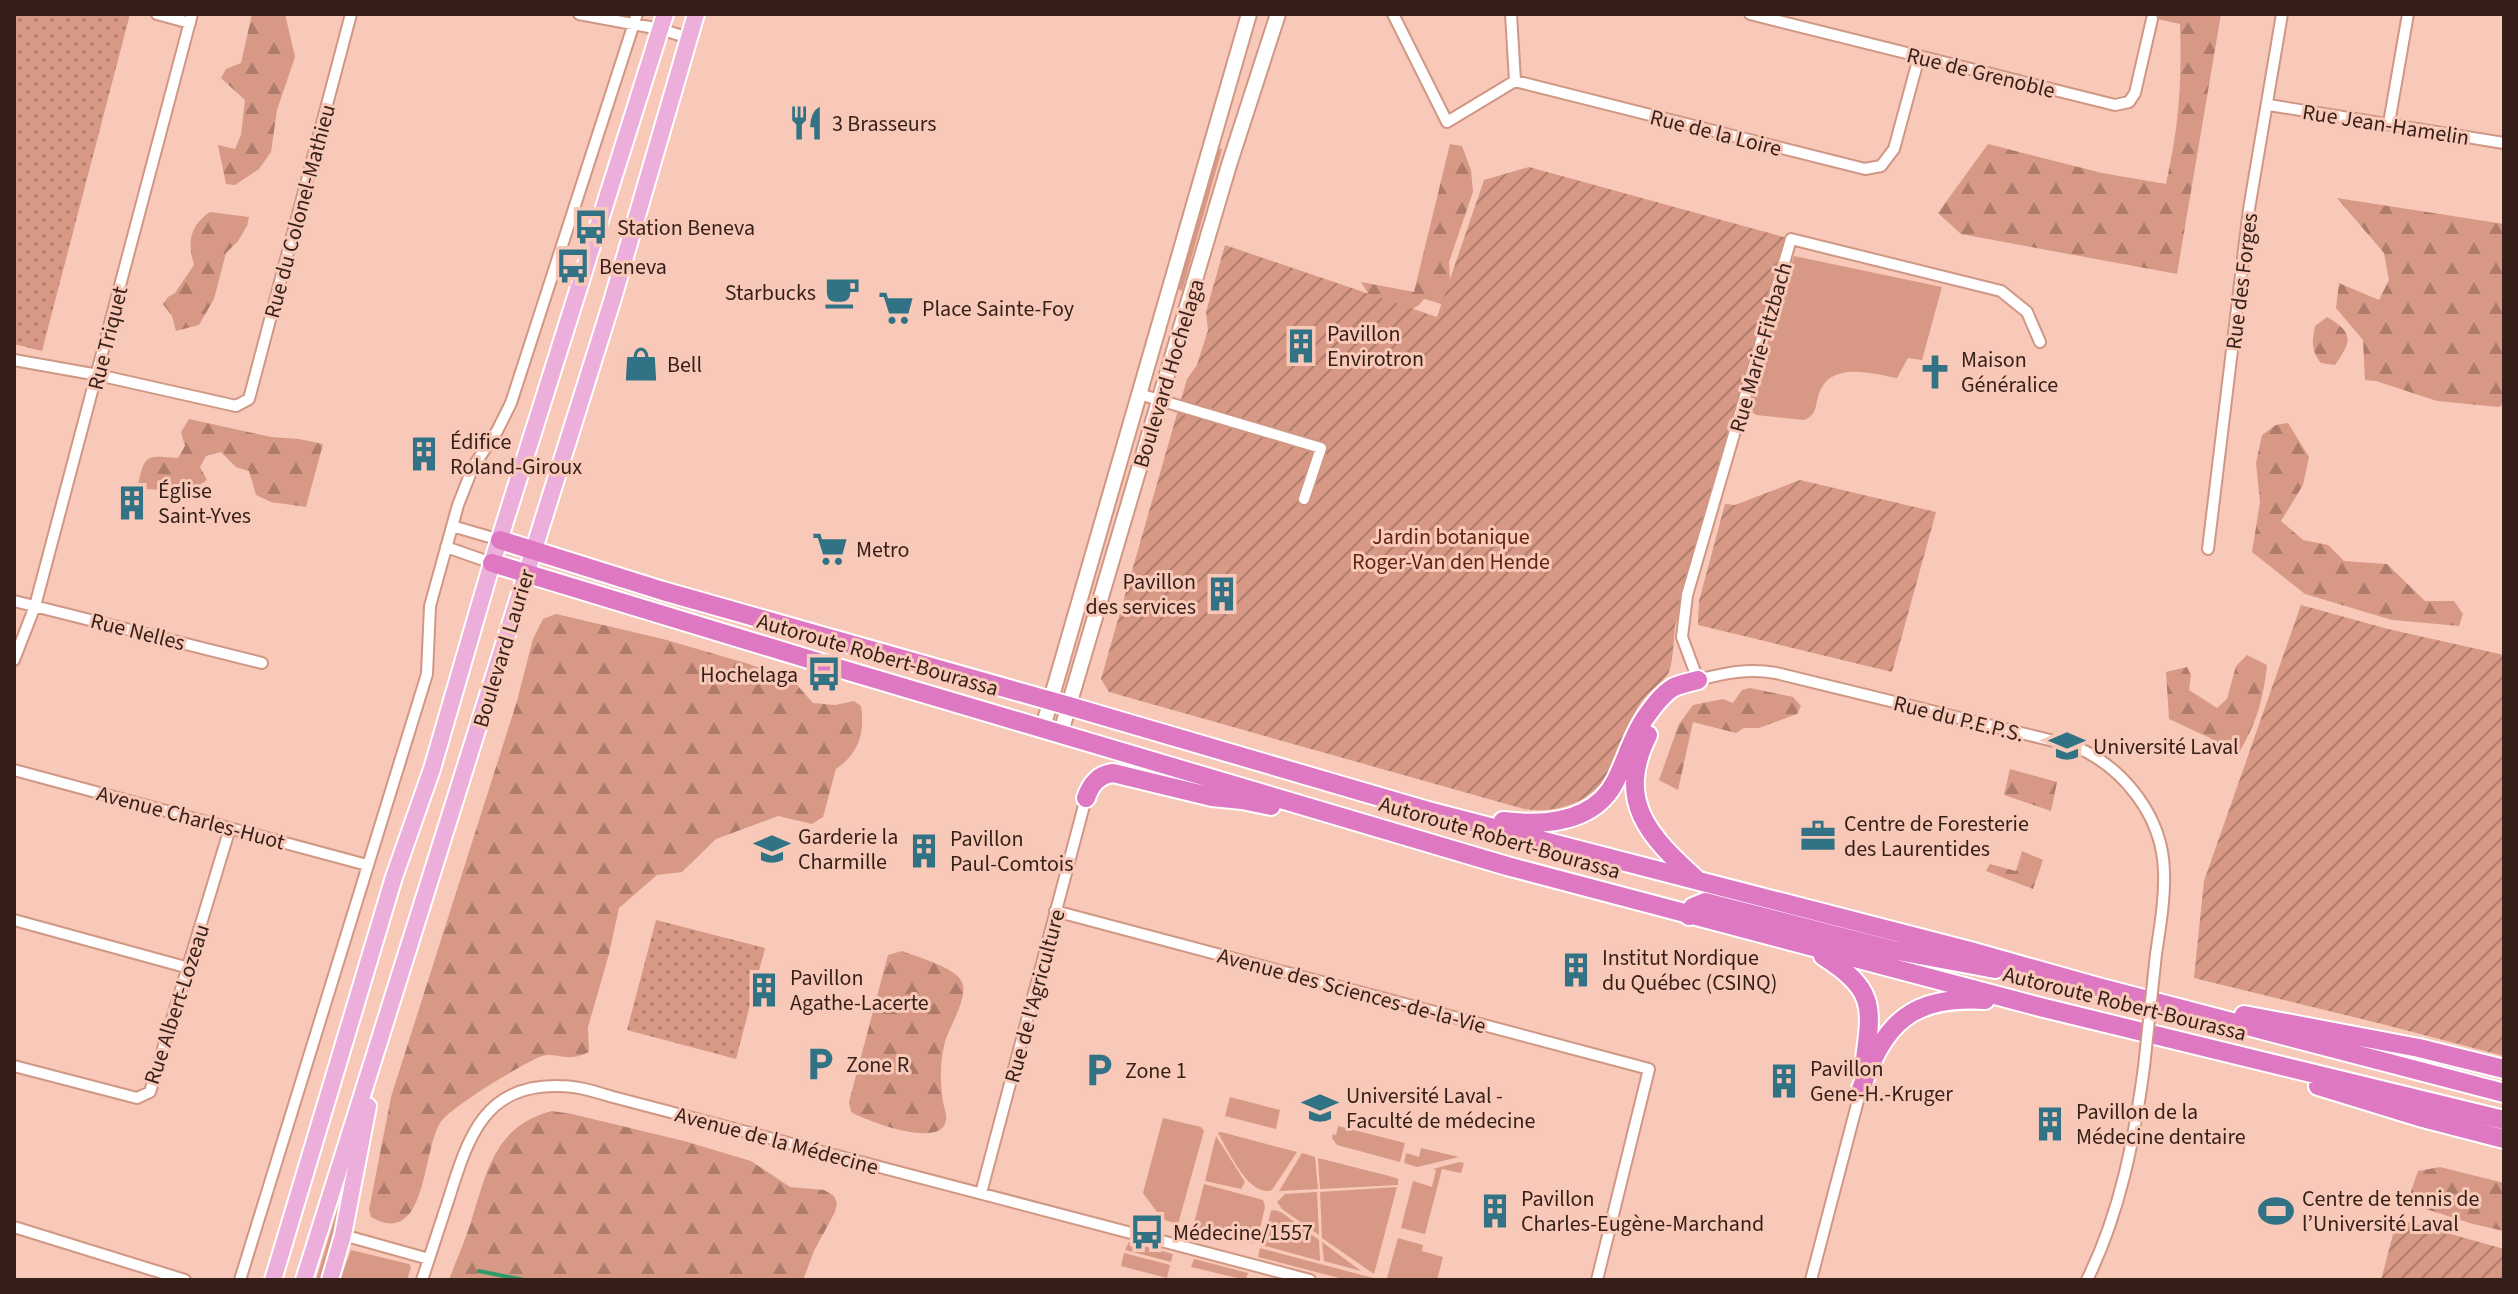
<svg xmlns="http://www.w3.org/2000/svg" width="2518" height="1294" font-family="'Source Sans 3',sans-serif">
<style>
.grass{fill:#d79985}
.forest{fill:url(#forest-firs)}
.park{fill:url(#park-dots)}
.garden{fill:url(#garden-furrows)}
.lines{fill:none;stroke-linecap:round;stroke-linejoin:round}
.stream{stroke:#2e9c69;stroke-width:4}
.street-casing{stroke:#d09784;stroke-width:14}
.secondary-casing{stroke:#d09784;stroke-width:18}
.primary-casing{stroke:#fff;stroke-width:20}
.highway-casing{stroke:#fff;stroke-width:22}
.street{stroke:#fff;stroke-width:10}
.secondary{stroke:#fff;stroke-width:14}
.primary{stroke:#ecaedb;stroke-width:16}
.highway{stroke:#df78c3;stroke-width:18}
.street-bridge-casing{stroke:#d09784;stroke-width:14;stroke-linecap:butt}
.street-bridge{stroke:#fff;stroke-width:10}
.labels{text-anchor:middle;stroke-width:6;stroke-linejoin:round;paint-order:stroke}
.street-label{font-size:22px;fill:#351f18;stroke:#f8c8b8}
.poi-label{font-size:22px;fill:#351f18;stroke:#f8c8b8;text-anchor:start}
.park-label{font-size:22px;fill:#60240f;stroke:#f8c8b8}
</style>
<defs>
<pattern id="forest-firs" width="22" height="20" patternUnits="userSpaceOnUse" patternTransform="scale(2)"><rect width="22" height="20" fill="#d79985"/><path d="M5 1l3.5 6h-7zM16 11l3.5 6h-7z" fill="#af7c6c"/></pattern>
<pattern id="park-dots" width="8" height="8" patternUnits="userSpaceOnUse" patternTransform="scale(2)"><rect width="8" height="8" fill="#d79985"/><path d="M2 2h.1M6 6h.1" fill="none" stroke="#af7c6c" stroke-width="1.8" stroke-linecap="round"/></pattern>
<pattern id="garden-furrows" width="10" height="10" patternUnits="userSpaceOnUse" patternTransform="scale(2)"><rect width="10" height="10" fill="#d79985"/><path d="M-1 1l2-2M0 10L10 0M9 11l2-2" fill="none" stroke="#af7c6c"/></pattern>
</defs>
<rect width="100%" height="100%" fill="#f8c8b8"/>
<!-- grass -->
<path class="grass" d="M1215 148 1222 149 1182 291 1175 288Z
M1794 256 1942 287 1922 360 1908 358 1897 378C1869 373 1825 359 1817 401 1815 411 1814 416 1804 420L1756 415 1748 409Z
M1230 1097 1280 1110 1276 1129 1225 1116Z
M1163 1118 1201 1127 1204 1131 1178 1224 1162 1219 1143 1193Z
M1338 1126 1405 1143 1400 1162 1337 1145 1332 1138 1333 1134 1336 1135Z
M1220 1132 1225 1133 1297 1152 1272 1190C1249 1198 1228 1150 1218 1133Z
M1216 1136 1245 1182 1241 1189 1205 1181Z
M1421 1148 1459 1157 1417 1167 1404 1163 1406 1153 1419 1157Z
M1302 1153 1315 1157 1318 1189 1279 1191Z
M1318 1158 1393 1177 1398 1179V1185L1320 1189Z
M1459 1162 1464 1163 1461 1173 1442 1169 1425 1234 1401 1228 1413 1181 1432 1187 1436 1170 1433 1169Z
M350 1168 324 1280H316Z
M1204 1184 1263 1200 1265 1207 1260 1228 1252 1226 1248 1241 1256 1244 1193 1227Z
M1397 1187 1374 1274 1322 1238 1320 1192Z
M1317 1192 1319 1235 1282 1209 1277 1202 1285 1194Z
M1274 1210 1281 1212 1319 1240 1320 1261 1262 1245 1271 1211Z
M1398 1238 1423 1245 1422 1251 1443 1257 1437 1280 1387 1278Z
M1129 1242 1173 1254 1171 1262 1125 1250Z
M1322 1242 1361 1271 1324 1261Z
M1260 1248 1373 1278V1280H1347L1258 1257Z
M351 1250 409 1264 411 1267 407 1280H340Z
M1124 1253 1170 1265 1167 1278 1121 1266Z
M1194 1259 1248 1273 1246 1280 1191 1267Z"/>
<!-- forest -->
<path class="forest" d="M252 14H285L295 57 277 110 271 152 259 169 235 185 226 184 218 145 235 149 241 135 245 100 221 78 226 69 241 63Z
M2135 14H2221L2177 274 1961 234 1938 213 1988 144 2102 173 2166 184C2179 125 2182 84 2180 24Z
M1450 144 1462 146 1471 170 1473 192 1449 262 1450 281 1588 345 1424 299 1419 305 1406 313 1371 298 1361 282 1414 292Z
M2337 198 2504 224V403L2499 407 2437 401 2376 381 2365 380 2363 340 2336 308 2339 283 2379 300 2389 280 2384 253Z
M210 212 249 217 247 226 238 241 226 253 214 299 199 325 176 331 172 316 163 304 168 297 175 293 194 265C187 241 190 226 210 212Z
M2327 317C2354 333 2352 341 2335 365L2321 363C2311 351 2312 341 2315 326Z
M189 419 271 437 299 439 323 444 306 507 271 502 256 495 249 471 236 467 221 452 206 456 200 467 207 480C183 497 164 488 137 489 145 454 144 455 178 458L185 446 181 432Z
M2288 423 2309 457 2303 485 2281 521 2303 540 2328 545 2344 561 2387 564 2425 601H2454L2463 614 2459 626 2392 620 2305 594 2252 552 2260 502 2256 463 2262 435 2276 425Z
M556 614 663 639 749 664 780 676 797 685 813 703 835 705 854 701 861 706C865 733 859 753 836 769L823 817 812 824 778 816 716 839 682 872 657 875 619 908 609 954 588 1027 589 1052C584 1054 578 1057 572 1057 562 1058 551 1053 542 1056 525 1062 447 1109 440 1123 422 1152 427 1249 371 1217L369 1210 391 1097 517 701 533 639 543 619Z
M2247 655 2267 665C2263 702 2256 724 2237 756L2210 738 2169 719 2166 672 2187 667 2191 675 2189 690 2217 708 2227 699 2236 666Z
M1750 688 1793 697 1801 706 1797 714 1759 728H1744L1736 733 1693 722 1678 790 1659 780 1679 724 1693 705 1723 699 1733 703 1742 690Z
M2010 769 2057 782 2051 811 2004 795Z
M2022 851 2043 860 2033 889 1986 871 1990 864 2016 871Z
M902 951C917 957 955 967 962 982 969 999 947 1029 944 1046 940 1064 940 1084 943 1102 944 1108 947 1114 946 1120 942 1150 867 1121 851 1112L849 1102 888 955Z
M552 1111 572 1114 684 1141 751 1161 790 1187 824 1190 834 1196 837 1203 835 1212 814 1251 803 1280H449C457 1258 467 1237 473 1215 488 1167 497 1125 552 1111Z
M2440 1167 2504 1183V1231L2473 1224 2407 1203 2418 1171Z"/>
<!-- park -->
<path class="park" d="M14 14H130L42 351 14 344Z
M656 920 765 948 736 1059 627 1030Z"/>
<!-- garden -->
<path class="garden" d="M1529 167 1791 239 1675 626C1674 637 1673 665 1668 674 1661 684 1649 691 1642 701 1631 717 1625 738 1617 757 1601 797 1566 815 1524 809L1109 692 1101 679 1187 379 1197 365 1208 330 1206 312 1225 245 1437 317 1484 180Z
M1800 480 1936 512 1892 672 1698 625 1699 601 1725 504 1735 505Z
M2301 605 2388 629 2504 655V1056L2382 1024 2194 978 2204 881Z
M2397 1219 2504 1249V1280H2381Z"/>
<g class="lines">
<!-- stream -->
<path class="stream" d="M479 1271 524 1280"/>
<!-- street casing -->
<g class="street-casing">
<path id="street" d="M157 14 190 23
M579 14 660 29 689 38
M1393 14 1447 122 1515 81 1865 169 1881 166 1894 149 1919 57
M1511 14 1515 81
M1750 14 2115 105 2129 102 2135 93 2152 19
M2269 105 2504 143
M2389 123 2408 14
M2040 342 2027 312 2001 291 1791 239 1687 595 1682 637 1698 680C1725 673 1748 668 1776 673L2074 746C2124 767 2163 817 2164 872 2165 899 2160 927 2156 954
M14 360 98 375 236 406 249 399 351 14
M1139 394 1321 448 1304 499
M452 526 500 540
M446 547 492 563
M2208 549 2249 209 2282 14
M14 601 262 663
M14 660 35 606 192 14
M14 770 367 865
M1055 911 1649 1069 1597 1280
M14 920 189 968
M14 1066 137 1098 150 1092 230 828
M981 1193 1086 798
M14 1227 185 1280
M343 1235 429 1259
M240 1280 427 674 430 606 458 505 473 467 497 431 511 403 637 14
M422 1280C431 1253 440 1225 449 1198 468 1138 484 1084 559 1086 578 1086 596 1092 613 1097L1310 1280
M1811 1280 1861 1089
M2087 1280C2120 1213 2134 1141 2144 1067"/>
</g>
<!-- secondary casing -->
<g class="secondary-casing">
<path id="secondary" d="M1043 727 1249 14
M1061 732 1229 165 1278 14"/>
</g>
<!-- primary casing -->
<g class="primary-casing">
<path id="primary" d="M273 1280 394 877 432 769 492 563 665 14
M304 1280 613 298 696 14
M330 1280 343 1235 368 1106"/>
</g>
<!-- highway casing -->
<g class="highway-casing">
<path id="highway" d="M500 540 663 591 1069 706 1428 811 1970 951 2098 987 2504 1093
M492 563 838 668 1507 866 2040 1007 2504 1120
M1648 735C1615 801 1649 836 1695 878
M1086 798C1091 784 1098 775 1113 773L1212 797 1242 800 1271 806
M1503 821C1545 826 1595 823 1616 780 1626 760 1632 737 1645 718 1653 707 1662 694 1674 687 1681 684 1691 682 1698 680
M1689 916 1693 907 1705 902 1893 950 1995 969
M1823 956C1877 991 1872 1007 1864 1066
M2244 1015 2419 1048 2504 1069
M2318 1086 2419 1117 2504 1139
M1861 1089C1885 1022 1911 996 1985 1000"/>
</g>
<!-- street -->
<use href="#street" class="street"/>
<!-- secondary -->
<use href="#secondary" class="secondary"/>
<!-- primary -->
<use href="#primary" class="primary"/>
<!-- highway -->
<use href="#highway" class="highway"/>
<!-- street-bridge casing -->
<g class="street-bridge-casing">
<path id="street-bridge" d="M2144 1067 2156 954"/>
</g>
<!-- street-bridge -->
<use href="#street-bridge" class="street-bridge"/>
</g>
<!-- icons -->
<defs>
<g id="restaurant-bare" transform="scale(2.76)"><path d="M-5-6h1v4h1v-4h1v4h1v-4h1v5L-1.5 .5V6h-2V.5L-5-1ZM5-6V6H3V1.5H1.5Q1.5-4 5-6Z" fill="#317385" stroke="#f8c8b8" stroke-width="2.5" paint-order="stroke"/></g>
<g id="bus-bare" transform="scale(2.76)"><path d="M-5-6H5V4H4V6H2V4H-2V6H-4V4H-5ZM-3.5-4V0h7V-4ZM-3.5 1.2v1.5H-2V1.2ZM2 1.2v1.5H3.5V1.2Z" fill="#317385" stroke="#f8c8b8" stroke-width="2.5" paint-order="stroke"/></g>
<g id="cafe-bare" transform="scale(2.76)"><path d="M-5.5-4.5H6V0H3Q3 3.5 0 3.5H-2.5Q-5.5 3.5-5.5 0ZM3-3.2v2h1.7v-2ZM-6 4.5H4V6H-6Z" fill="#317385" stroke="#f8c8b8" stroke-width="2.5" paint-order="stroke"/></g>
<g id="supermarket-bare" transform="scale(2.76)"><path d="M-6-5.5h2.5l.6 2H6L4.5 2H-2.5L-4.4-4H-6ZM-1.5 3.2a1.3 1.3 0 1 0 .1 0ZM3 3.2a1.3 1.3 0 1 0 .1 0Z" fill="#317385" stroke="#f8c8b8" stroke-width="2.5" paint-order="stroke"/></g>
<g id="building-bare" transform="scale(2.76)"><path d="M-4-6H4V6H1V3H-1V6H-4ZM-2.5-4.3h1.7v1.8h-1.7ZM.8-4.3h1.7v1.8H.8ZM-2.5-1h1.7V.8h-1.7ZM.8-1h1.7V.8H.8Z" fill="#317385" stroke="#f8c8b8" stroke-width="2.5" paint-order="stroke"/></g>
<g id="shop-bare" transform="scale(2.76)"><path d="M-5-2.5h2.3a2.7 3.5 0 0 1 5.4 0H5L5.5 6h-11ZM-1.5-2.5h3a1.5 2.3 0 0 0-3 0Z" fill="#317385" stroke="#f8c8b8" stroke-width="2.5" paint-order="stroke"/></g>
<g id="church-bare" transform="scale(2.76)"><path d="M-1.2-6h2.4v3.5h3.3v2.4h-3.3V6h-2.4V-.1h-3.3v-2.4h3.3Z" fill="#317385" stroke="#f8c8b8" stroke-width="2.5" paint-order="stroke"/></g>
<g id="university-bare" transform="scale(2.76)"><path d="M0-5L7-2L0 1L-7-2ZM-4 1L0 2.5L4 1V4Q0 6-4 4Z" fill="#317385" stroke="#f8c8b8" stroke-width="2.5" paint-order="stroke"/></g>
<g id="office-bare" transform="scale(2.76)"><path d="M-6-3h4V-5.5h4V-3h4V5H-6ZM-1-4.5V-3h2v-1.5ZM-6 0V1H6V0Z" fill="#317385" stroke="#f8c8b8" stroke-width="2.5" paint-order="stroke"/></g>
<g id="school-bare" transform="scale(2.76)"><path d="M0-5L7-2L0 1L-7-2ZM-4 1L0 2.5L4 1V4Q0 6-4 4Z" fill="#317385" stroke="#f8c8b8" stroke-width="2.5" paint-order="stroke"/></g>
<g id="parking-bare" transform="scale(2.76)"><path d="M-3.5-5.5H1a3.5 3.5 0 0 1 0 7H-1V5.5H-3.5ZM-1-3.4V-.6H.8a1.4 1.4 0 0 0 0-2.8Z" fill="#317385" stroke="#f8c8b8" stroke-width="2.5" paint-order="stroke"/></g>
<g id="stadium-bare" transform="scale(2.76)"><path d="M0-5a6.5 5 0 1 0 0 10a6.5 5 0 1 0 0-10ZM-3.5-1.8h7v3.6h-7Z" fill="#317385" stroke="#f8c8b8" stroke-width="2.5" paint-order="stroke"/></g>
</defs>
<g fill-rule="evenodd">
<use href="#restaurant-bare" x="806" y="123"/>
<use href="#bus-bare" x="591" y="227"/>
<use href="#bus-bare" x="573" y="266"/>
<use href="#cafe-bare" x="842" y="292"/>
<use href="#supermarket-bare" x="896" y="308"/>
<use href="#building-bare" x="1301" y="346"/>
<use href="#shop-bare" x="641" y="364"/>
<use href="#church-bare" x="1935" y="372"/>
<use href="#building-bare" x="424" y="454"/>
<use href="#building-bare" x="132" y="503"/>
<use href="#supermarket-bare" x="830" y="549"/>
<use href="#building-bare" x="1222" y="594"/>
<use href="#bus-bare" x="824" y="674"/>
<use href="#university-bare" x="2067" y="746"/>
<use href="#office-bare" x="1818" y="836"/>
<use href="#school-bare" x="772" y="849"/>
<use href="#building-bare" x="924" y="851"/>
<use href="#building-bare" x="1576" y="970"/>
<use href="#building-bare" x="764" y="990"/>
<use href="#parking-bare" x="820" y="1064"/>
<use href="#parking-bare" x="1099" y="1070"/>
<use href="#building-bare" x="1784" y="1081"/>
<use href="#university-bare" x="1320" y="1108"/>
<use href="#building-bare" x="2050" y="1124"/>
<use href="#building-bare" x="1495" y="1211"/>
<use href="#stadium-bare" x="2276" y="1211"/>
<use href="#bus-bare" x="1147" y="1232"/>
</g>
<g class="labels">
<!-- street labels -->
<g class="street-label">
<text transform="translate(1981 72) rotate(14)" y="8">Rue de Grenoble</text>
<text transform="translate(2386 124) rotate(9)" y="8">Rue Jean-Hamelin</text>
<text transform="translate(1716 132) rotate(14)" y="8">Rue de la Loire</text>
<text transform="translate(299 211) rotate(-75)" y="8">Rue du Colonel-Mathieu</text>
<text transform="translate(2241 281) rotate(-83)" y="8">Rue des Forges</text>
<text transform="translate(107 338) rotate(-76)" y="8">Rue Triquet</text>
<text transform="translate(1760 347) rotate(-74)" y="8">Rue Marie-Fitzbach</text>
<text transform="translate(1168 373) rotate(-73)" y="8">Boulevard Hochelaga</text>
<text transform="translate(138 631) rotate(14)" y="8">Rue Nelles</text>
<text transform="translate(503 648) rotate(-73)" y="8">Boulevard Laurier</text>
<text transform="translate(878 654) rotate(16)" y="8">Autoroute Robert-Bourassa</text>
<text transform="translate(1959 718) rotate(14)" y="8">Rue du P.E.P.S.</text>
<text transform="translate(191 817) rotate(15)" y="8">Avenue Charles-Huot</text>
<text transform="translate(1500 837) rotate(16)" y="8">Autoroute Robert-Bourassa</text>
<text transform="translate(1352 990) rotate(15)" y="8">Avenue des Sciences-de-la-Vie</text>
<text transform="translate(1034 996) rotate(-75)" y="8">Rue de l'Agriculture</text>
<text transform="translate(2125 1003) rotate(14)" y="8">Autoroute Robert-Bourassa</text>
<text transform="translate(176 1004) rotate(-72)" y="8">Rue Albert-Lozeau</text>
<text transform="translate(777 1140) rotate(15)" y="8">Avenue de la Médecine</text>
</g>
<!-- poi labels -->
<g class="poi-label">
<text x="832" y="131">3 Brasseurs</text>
<text x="617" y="235">Station Beneva</text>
<text x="599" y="274">Beneva</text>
<text x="816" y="300" text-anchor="end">Starbucks</text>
<text x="922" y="316">Place Sainte-Foy</text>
<text x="1327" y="341">Pavillon<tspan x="1327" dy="25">Envirotron</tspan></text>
<text x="1961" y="367">Maison<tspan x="1961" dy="25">Généralice</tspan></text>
<text x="667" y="372">Bell</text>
<text x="450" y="449">Édifice<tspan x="450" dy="25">Roland-Giroux</tspan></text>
<text x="158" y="498">Église<tspan x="158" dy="25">Saint-Yves</tspan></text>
<text x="856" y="557">Metro</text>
<text x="1196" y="589" text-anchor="end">Pavillon<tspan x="1196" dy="25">des services</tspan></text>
<text x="798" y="682" text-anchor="end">Hochelaga</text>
<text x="2093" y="754">Université Laval</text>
<text x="1844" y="831">Centre de Foresterie<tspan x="1844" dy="25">des Laurentides</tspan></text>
<text x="798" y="844">Garderie la<tspan x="798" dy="25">Charmille</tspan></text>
<text x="950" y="846">Pavillon<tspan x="950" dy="25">Paul-Comtois</tspan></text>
<text x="1602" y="965">Institut Nordique<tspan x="1602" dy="25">du Québec (CSINQ)</tspan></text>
<text x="790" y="985">Pavillon<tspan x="790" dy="25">Agathe-Lacerte</tspan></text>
<text x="846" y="1072">Zone R</text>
<text x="1810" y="1076">Pavillon<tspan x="1810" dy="25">Gene-H.-Kruger</tspan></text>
<text x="1125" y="1078">Zone 1</text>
<text x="1346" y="1103">Université Laval -<tspan x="1346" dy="25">Faculté de médecine</tspan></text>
<text x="2076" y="1119">Pavillon de la<tspan x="2076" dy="25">Médecine dentaire</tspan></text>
<text x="1521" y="1206">Pavillon<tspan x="1521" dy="25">Charles-Eugène-Marchand</tspan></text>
<text x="2302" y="1206">Centre de tennis de<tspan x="2302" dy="25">l’Université Laval</tspan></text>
<text x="1173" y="1240">Médecine/1557</text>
</g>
<!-- park labels -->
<g class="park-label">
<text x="1451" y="544">Jardin botanique<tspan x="1451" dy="25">Roger-Van den Hende</tspan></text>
</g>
</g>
<!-- border -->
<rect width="2518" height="1294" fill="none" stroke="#351f18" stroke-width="32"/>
</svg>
